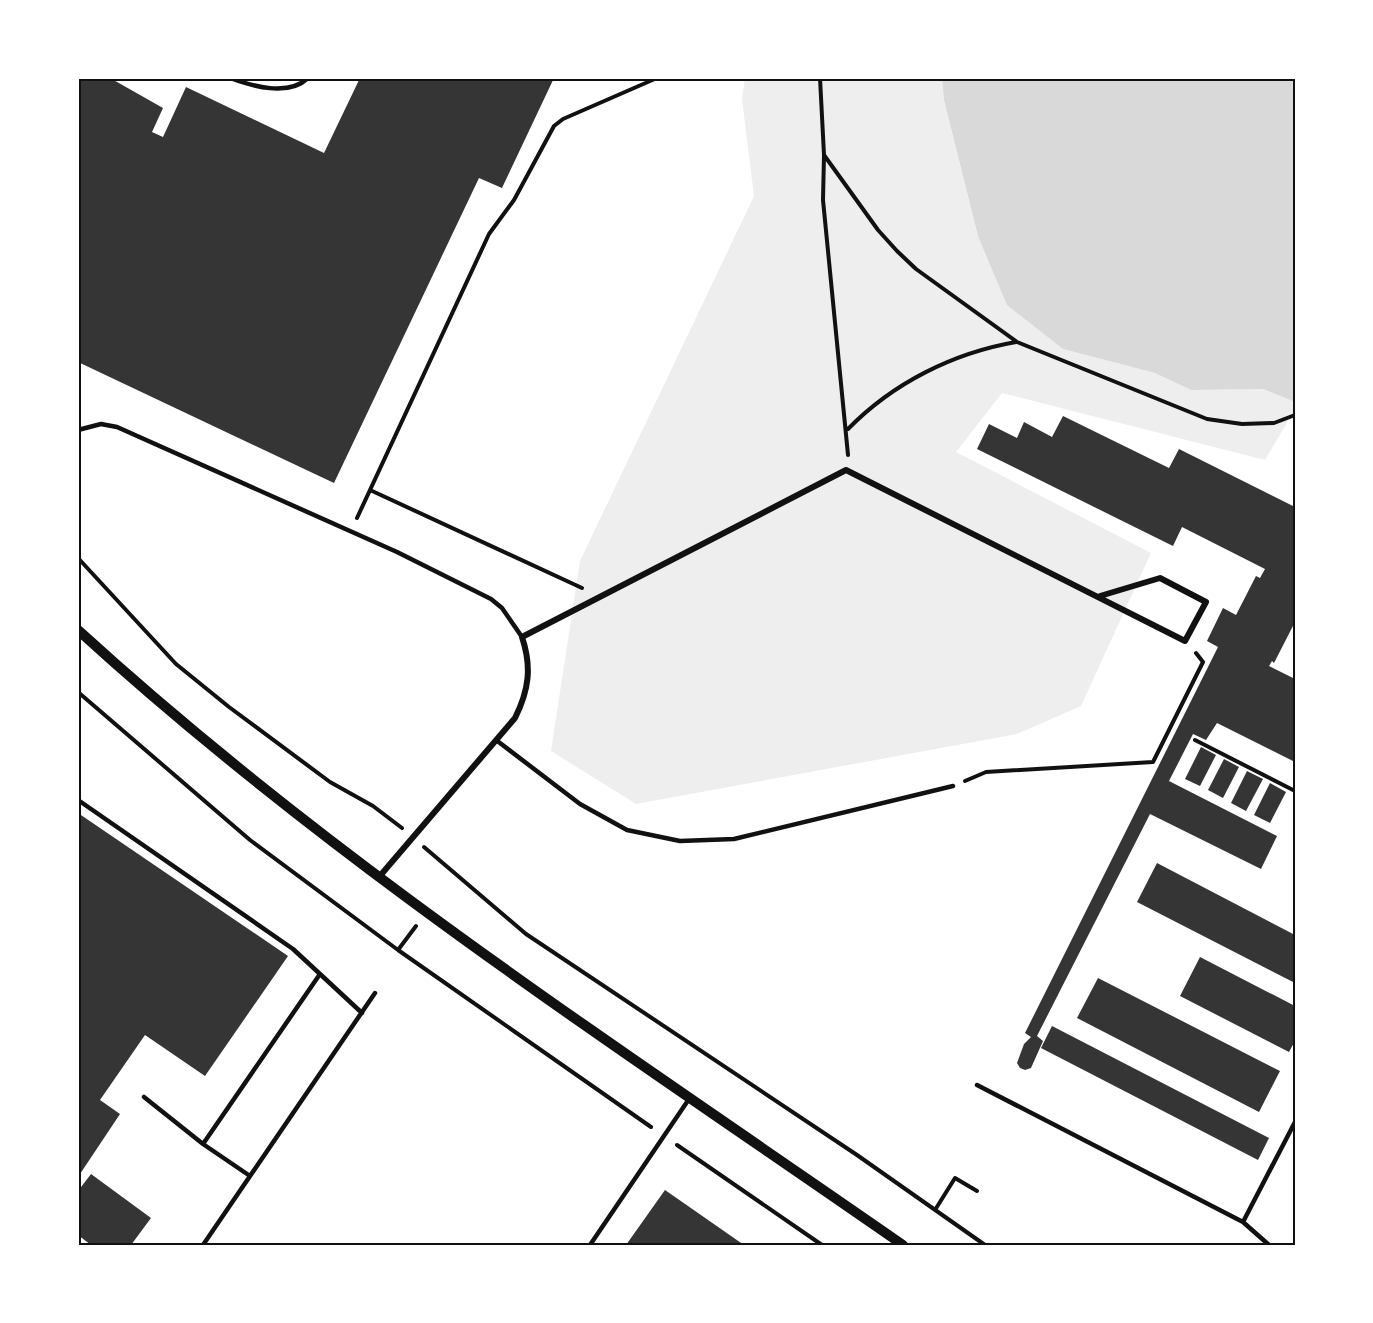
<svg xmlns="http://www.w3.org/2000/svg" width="1373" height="1323" font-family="'Titillium Web',sans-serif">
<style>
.green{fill:#eee}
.water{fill:#d9d9d9}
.building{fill:#353535}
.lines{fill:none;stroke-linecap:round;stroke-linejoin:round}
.path{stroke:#111;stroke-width:4}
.service{stroke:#111;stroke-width:4.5}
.minor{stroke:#111;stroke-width:6}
.tertiary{stroke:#111;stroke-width:10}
.neatline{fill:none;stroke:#111;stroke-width:2}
</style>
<rect width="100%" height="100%" fill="#fff"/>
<!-- green -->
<path class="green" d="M745 78H942L944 100 978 236 1063 349 1155 373 1191 390 1263 389 1295 402V409L1265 460 1002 393 956 452 1151 553 1081 706 1017 734 636 804 551 751 580 561 754 196 742 99Z"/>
<!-- water -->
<path class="water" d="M942 78H1295V402L1263 389 1191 390 1155 373 1063 349 1007 305 978 236 944 100Z"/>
<!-- building -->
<path class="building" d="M78 78H110L163 108 152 132 163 137 186 87 324 153 360 78H554L502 188 479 178 334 483 78 362Z
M1063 416 1169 468 1179 449 1295 507V622L1274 663 1272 661 1269 666 1295 679V762L1217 723 1206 740 1193 734 1169 781 1277 836 1261 869 1150 814 1037 1036 1043 1041 1031 1068 1025 1070 1020 1068 1017 1063 1024 1044 1031 1037 1025 1033 1218 647 1207 641 1223 608 1236 615 1256 576 1260 578 1265 569 1182 527 1173 546 977 449 989 424 1017 438 1024 422 1052 437Z
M1201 747 1216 755 1200 786 1185 779Z
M1224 759 1239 767 1223 798 1208 790Z
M1247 771 1263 779 1246 811 1231 803Z
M1270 783 1286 792 1270 823 1254 815Z
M78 813 288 956 205 1076 145 1035 100 1100 120 1114 78 1177Z
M1157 863 1295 935V983L1137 902Z
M1200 957 1295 1006V1041L1289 1052 1180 996Z
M1098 978 1280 1071 1259 1112 1077 1018Z
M1052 1026 1269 1138 1258 1160 1041 1048Z
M91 1174 151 1218 131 1245H91L78 1235V1191Z
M665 1190 744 1245H626Z"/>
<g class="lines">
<!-- path -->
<path class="path" d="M820 78 824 155 823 200 848 455
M824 155 878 230 897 251 916 269 1017 342 1207 419 1242 424 1274 423 1295 415
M848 429C893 383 953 353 1016 342
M370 490 582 588
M357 518 489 234 514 200 554 126 563 119 657 78
M78 558 176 664 229 707 330 782 373 806 402 828
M78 692 250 840 398 950 651 1127
M1195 740 1295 791
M965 781 986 772 1153 762 1203 662 1196 653
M424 847 526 934 857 1155 985 1245
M398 950 416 926
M677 1145 822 1245
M935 1210 955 1178 977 1191"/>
<!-- service -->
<path class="service" d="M230 78C252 86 288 97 308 78
M78 430 101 424 117 427 397 552 491 599 502 608 522 637
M496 740 580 804 627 830 680 841 734 839 953 786
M78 800 293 949 320 974
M977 1085 1243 1222 1269 1245
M144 1097 203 1144
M250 1176 203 1144 320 974 362 1013
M1243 1222 1295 1122
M203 1245 375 993
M590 1245 689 1099"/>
<!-- minor -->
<path class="minor" d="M379 877 515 718C529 690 532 667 522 637L846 470 1185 641 1206 602 1160 578 1100 596"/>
<!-- tertiary -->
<path class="tertiary" d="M78 630C332 862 621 1049 903 1245"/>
</g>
<!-- border -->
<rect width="1373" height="1323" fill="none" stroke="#ffffff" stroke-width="159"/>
<rect x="80" y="80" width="1214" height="1164" class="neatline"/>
</svg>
